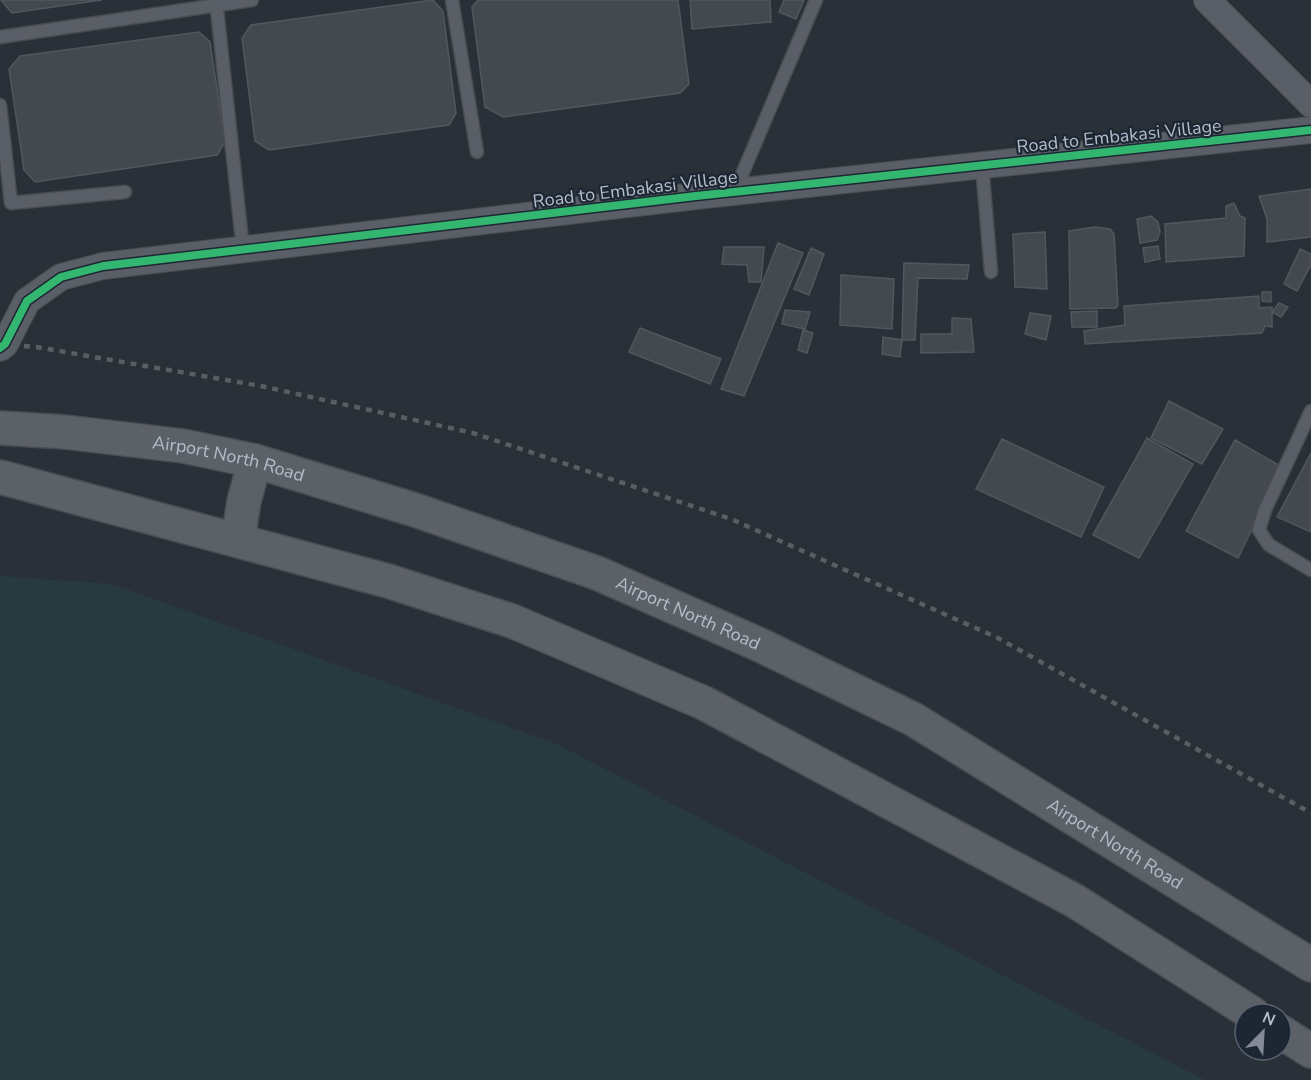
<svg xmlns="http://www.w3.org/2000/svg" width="1311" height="1080" font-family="'Nunito Sans',sans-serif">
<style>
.green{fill:#273a3e}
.building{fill:#444950;stroke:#52575f;stroke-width:1.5}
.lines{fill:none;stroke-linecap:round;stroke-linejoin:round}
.lane-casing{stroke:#484c53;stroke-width:15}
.street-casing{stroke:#484c53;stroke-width:28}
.primary-casing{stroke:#484c55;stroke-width:36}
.lane{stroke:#5a5e66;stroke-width:12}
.street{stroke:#5a5e66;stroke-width:26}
.primary{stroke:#5c6168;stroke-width:33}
.rail{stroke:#595d64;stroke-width:4.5;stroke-dasharray:6 6;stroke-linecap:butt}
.cycleway-casing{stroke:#1d2633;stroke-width:11}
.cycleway{stroke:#33b770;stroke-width:8}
.labels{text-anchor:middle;stroke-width:4.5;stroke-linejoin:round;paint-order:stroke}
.street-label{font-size:18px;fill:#b4bcc9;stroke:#1d2633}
</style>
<rect width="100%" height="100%" fill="#2a3038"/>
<!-- green -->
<path class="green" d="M0 576 112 584 557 744 1205 1080H0Z"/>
<!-- building -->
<path class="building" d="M1 0H102L12 13Z
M433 0 443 11 456 113 449 125 269 150 255 141 242 38 251 25Z
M478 0H678L689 84 680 93 503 117 485 107 472 7Z
M690 0H770L771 22 692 29Z
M784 0H804L796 19 779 12Z
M199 32 210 42 225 142 217 155 35 182 24 170 9 69 20 56Z
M1311 189V237L1267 242V219L1259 196Z
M1234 203 1240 216 1245 218 1244 256 1166 262 1165 224 1226 218V206Z
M1151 216 1158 222 1160 232 1157 240 1140 243 1137 219Z
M1095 227 1110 229 1114 234 1118 305 1116 308 1070 309 1069 231Z
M1045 232 1047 289 1015 287 1013 234Z
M778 243 803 253 744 396 721 389Z
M1158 246 1160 259 1145 262 1143 248Z
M724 247H764L761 282H749L747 265 722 264Z
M811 248 824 254 809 295 794 289Z
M1300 249 1311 254V265L1297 291 1284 284Z
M904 263 969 265 967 279 918 278 915 340H902Z
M841 275 894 279 892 329 840 325Z
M1262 292H1271V302L1262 301Z
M1259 296V308L1272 307V327L1265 326 1262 333 1085 344 1084 331 1125 325 1124 306Z
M1279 303 1288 307 1281 317 1272 312Z
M785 310 810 312 805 329 782 324Z
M1097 311V327H1072L1071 312Z
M1030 313 1051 316 1046 340 1025 334Z
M952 318 971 319 974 352 921 353V334H952Z
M640 328 721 359 710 384 629 352Z
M803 330 813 333 807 353 798 350Z
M883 337 902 340 900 357 882 354Z
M1169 401 1223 429 1202 464 1151 438Z
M1147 438 1193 464 1139 558 1093 535Z
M1002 439 1104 487 1081 537 976 489Z
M1235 440 1282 467 1238 558 1186 531Z
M1311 453V532L1277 517Z"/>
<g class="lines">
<!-- lane casing -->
<g class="lane-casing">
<path id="lane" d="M216 0 243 250
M452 0 477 152
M0 37 252 0
M0 105 11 203 125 192
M982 165 991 272
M735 191 816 0
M1311 411 1265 510 1259 530 1269 545 1311 570"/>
</g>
<!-- street casing -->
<g class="street-casing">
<path id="street" d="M1207 0 1311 104
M0 348 5 344 27 301 61 277 103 266 696 196 1311 130"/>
</g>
<!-- primary casing -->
<g class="primary-casing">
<g id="primary">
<path id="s1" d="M0 428 65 432 183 446 255 461 415 510 597 573 760 645 913 719 1311 965"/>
<path d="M0 477 388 581 512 621 704 703 1075 901 1253 1014"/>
<path d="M238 540 244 501 255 461"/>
<path d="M1281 1032 1311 1051"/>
</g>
</g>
<!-- lane -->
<use href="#lane" class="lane"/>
<!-- street -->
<use href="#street" class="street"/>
<!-- primary -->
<use href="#primary" class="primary"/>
<!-- rail -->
<path class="rail" d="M0 344 36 347 261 386 473 433 731 519 998 638 1311 813"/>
<!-- cycleway casing -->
<g class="cycleway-casing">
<path id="cycleway" d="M0 348 5 344 27 301 61 277 103 266 696 196 1311 130"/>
</g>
<!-- cycleway -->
<use href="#cycleway" class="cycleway"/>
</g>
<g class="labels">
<!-- street labels -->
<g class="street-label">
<text transform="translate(1119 136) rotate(-6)" y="6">Road to Embakasi Village</text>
<text transform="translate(635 189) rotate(-7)" y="6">Road to Embakasi Village</text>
<text dy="6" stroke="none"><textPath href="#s1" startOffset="231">Airport North Road</textPath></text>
<text dy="6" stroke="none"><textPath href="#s1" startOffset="717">Airport North Road</textPath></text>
<text dy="6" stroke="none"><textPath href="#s1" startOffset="1203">Airport North Road</textPath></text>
</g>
</g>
<!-- north arrow -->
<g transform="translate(1263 1032) rotate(24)"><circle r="28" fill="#1d2633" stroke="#59626f" stroke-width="1.5"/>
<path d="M0-4.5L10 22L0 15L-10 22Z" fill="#848b96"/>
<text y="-9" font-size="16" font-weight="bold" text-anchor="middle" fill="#b4bcc9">N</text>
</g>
</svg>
